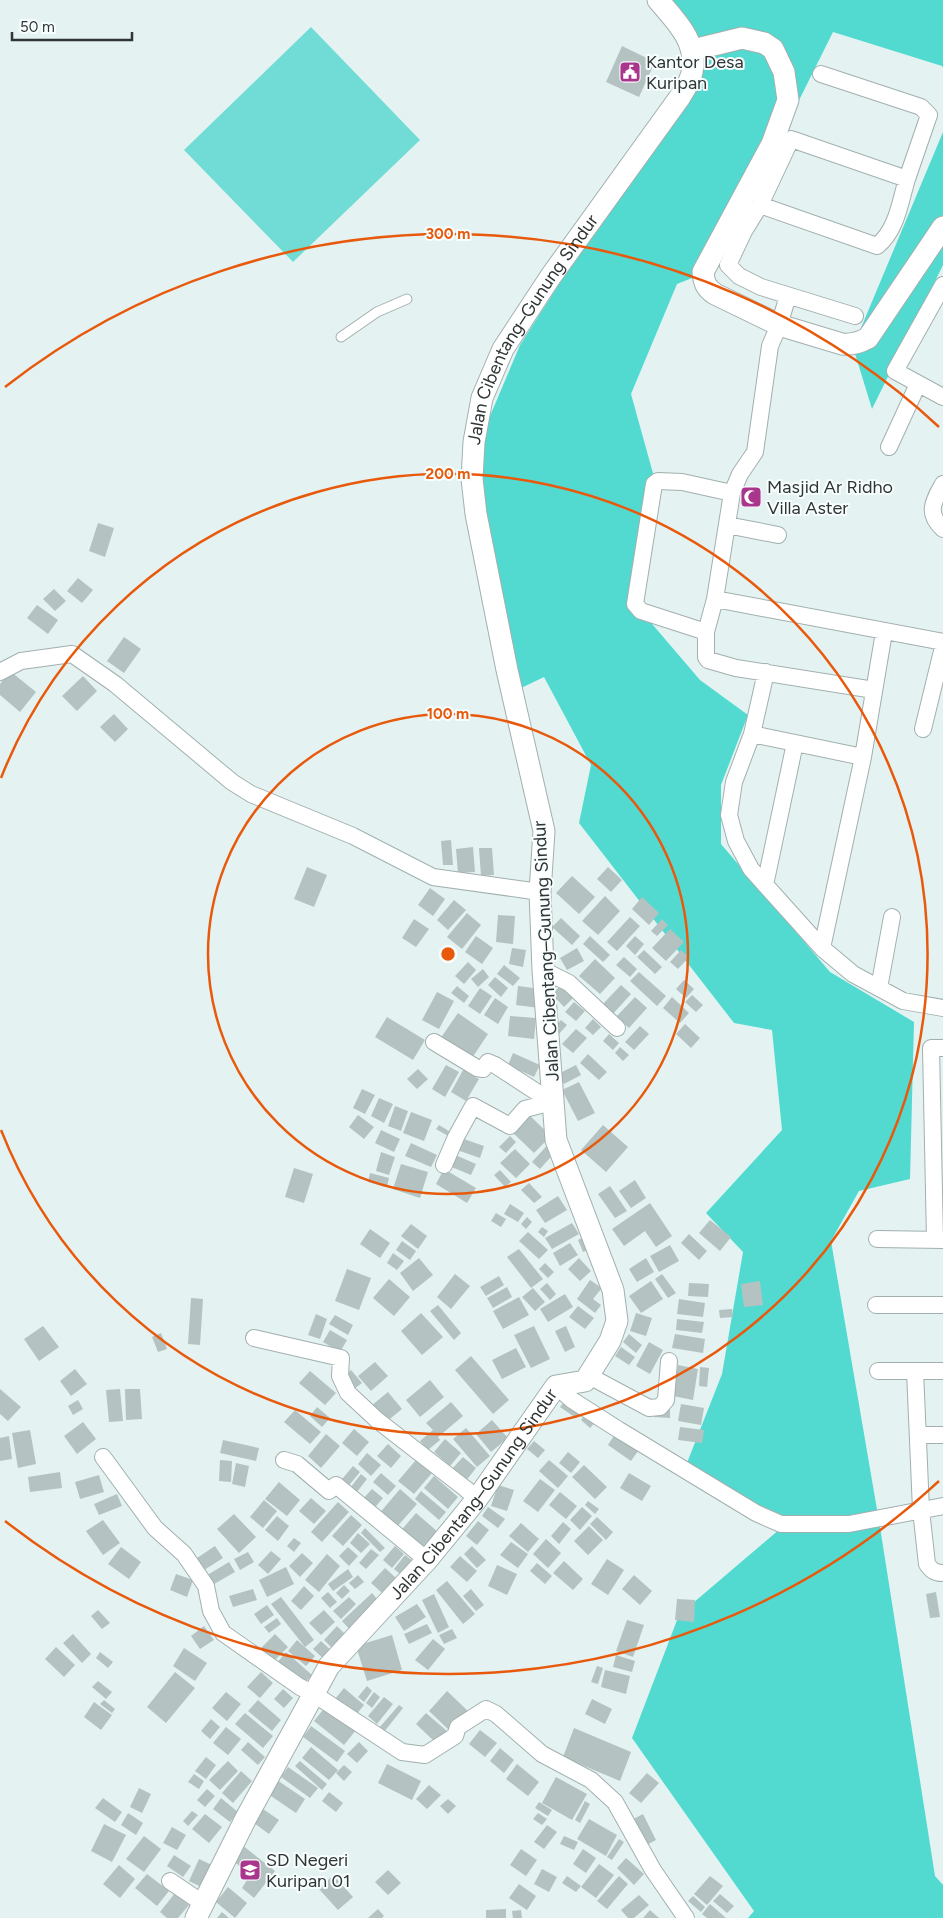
<svg xmlns="http://www.w3.org/2000/svg" width="943" height="1918" font-family="Figtree,sans-serif">
<style>
.green{fill:#70dcd5}
.forest{fill:#52dad1}
.building{fill:#b4c3c1}
.lines{fill:none;stroke-linecap:round;stroke-linejoin:round}
.service-casing{stroke:#a1b0ae;stroke-width:11}
.minor-casing{stroke:#a1b0ae;stroke-width:18}
.tertiary-casing{stroke:#a1b0ae;stroke-width:23}
.service{stroke:#fff;stroke-width:9}
.minor{stroke:#fff;stroke-width:16}
.tertiary{stroke:#fff;stroke-width:21}
.ring{fill:none;stroke:#e8590c;stroke-width:2.5}
.labels{text-anchor:middle;stroke-width:4;stroke-linejoin:round;paint-order:stroke}
.poi-label{font-size:18px;fill:#2f3534;stroke:#f8fefe;text-anchor:start}
.street-label{font-size:18px;fill:#2f3534;stroke:#f8fefe}
.centre{fill:#e8590c;stroke:#f8fefe;stroke-width:2.5}
.ring-label{font-size:15px;text-anchor:middle;font-weight:bold;fill:#e8590c;stroke:#f8fefe;stroke-width:4;stroke-linejoin:round;paint-order:stroke}
</style>
<rect width="100%" height="100%" fill="#e4f3f2"/>
<!-- green -->
<path class="green" d="M311 27 420 140 293 262 184 150Z"/>
<!-- forest -->
<path class="forest" d="M672 0H943V68L942 66 833 32 715 269 677 284 631 394 656 484 641 611 700 680 748 715 721 785V844L830 972 914 1022 910 1179 859 1191 831 1241 880 1527 935 1876 943 1885V1918H748L754 1911 632 1738 679 1615 780 1529 683 1473 722 1374 743 1252 706 1213 782 1130 772 1030 734 1023 579 823 591 765 544 677 517 690 479 504 482 435 520 345 690 80 689 56Z
M943 132V265L872 409 853 347Z"/>
<!-- building -->
<path class="building" d="M622 46 655 62 639 97 606 82Z
M98 523 114 528 105 557 89 551Z
M78 578 93 590 82 603 67 591Z
M54 589 66 601 55 611 43 599Z
M37 605 58 620 48 634 27 618Z
M124 637 141 649 124 673 107 661Z
M10 671 36 692 20 712 0 695V684Z
M83 676 97 691 77 711 62 696Z
M114 714 128 729 115 742 100 727Z
M451 840 453 865H443L441 841Z
M473 847 475 872 458 873 456 849Z
M479 848H492L494 875 481 876Z
M307 867 327 875 314 907 294 899Z
M608 867 622 880 611 892 597 879Z
M572 876 595 897 579 914 556 893Z
M430 888 445 899 433 916 418 905Z
M605 896 620 911 598 935 582 921Z
M642 897 659 913 649 925 632 909Z
M454 900 466 910 448 930 437 920Z
M467 913 481 925 462 949 447 937Z
M498 915 515 916 513 944 496 942Z
M630 917 640 926 617 951 607 942Z
M561 918 580 936 572 945 552 927Z
M414 919 429 929 416 947 402 938Z
M662 919 668 925 657 936 651 931Z
M670 929 684 942 666 961 652 948Z
M476 936 493 948 482 964 465 952Z
M590 936 610 955 603 962 583 944Z
M635 936 644 944 635 955 626 946Z
M512 948 526 950 523 967 509 964Z
M577 948 584 961 567 970 560 958Z
M644 950 662 967 655 974 637 957Z
M681 950 689 957 678 969 670 962Z
M624 957 637 969 630 977 616 965Z
M595 959 615 978 600 994 579 976Z
M468 962 476 970 464 984 455 976Z
M504 965 520 978 513 986 497 974Z
M483 969 489 977 478 987 471 979Z
M639 972 666 996 657 1006 630 981Z
M495 977 508 988 501 997 488 985Z
M684 980 694 989 686 998 676 989Z
M561 985 573 998 564 1007 552 994Z
M621 985 631 994 612 1015 602 1005Z
M457 986 469 996 464 1003 451 993Z
M518 986 541 989 539 1008 516 1005Z
M480 988 492 996 480 1014 468 1006Z
M437 992 454 1001 439 1029 422 1020Z
M692 995 703 1005 696 1012 685 1002Z
M635 997 647 1008 629 1028 616 1017Z
M672 997 689 1013 680 1023 663 1008Z
M495 998 508 1007 498 1024 484 1015Z
M574 1002 585 1011 576 1021 565 1012Z
M458 1013 488 1034 470 1061 440 1039Z
M510 1016 536 1018 534 1039 508 1036Z
M387 1017 425 1040 413 1060 375 1037Z
M593 1019 601 1027 593 1035 585 1028Z
M561 1020 567 1025 557 1036 551 1030Z
M685 1024 700 1038 691 1048 676 1034Z
M640 1026 649 1034 634 1050 625 1042Z
M576 1029 587 1038 573 1053 562 1044Z
M609 1034 619 1043 613 1050 603 1041Z
M620 1047 629 1055 623 1061 615 1053Z
M513 1053 540 1065 534 1077 508 1065Z
M588 1054 607 1072 599 1080 580 1063Z
M446 1065 459 1072 445 1097 432 1089Z
M576 1065 581 1075 564 1084 558 1074Z
M418 1069 428 1079 417 1089 407 1079Z
M463 1070 479 1079 466 1101 451 1092Z
M579 1082 595 1113 578 1121 562 1090Z
M362 1089 375 1095 365 1114 353 1108Z
M379 1098 393 1104 384 1123 371 1116Z
M395 1106 408 1111 401 1131 388 1126Z
M411 1112 432 1120 424 1141 403 1133Z
M527 1113 551 1136 534 1153 510 1130Z
M358 1115 374 1127 364 1139 349 1127Z
M439 1125 452 1133 450 1137 436 1129Z
M603 1125 628 1147 606 1172 581 1150Z
M381 1130 400 1139 394 1152 375 1143Z
M510 1136 516 1142 506 1153 499 1147Z
M461 1138 484 1146 480 1158 457 1150Z
M551 1141 559 1148 540 1169 532 1162Z
M411 1143 437 1155 431 1167 405 1156Z
M515 1149 530 1164 516 1178 500 1163Z
M381 1152 395 1157 389 1175 376 1171Z
M453 1154 476 1164 471 1175 449 1166Z
M401 1164 428 1172 420 1198 393 1189Z
M294 1168 313 1174 304 1203 285 1197Z
M444 1169 476 1188 467 1203 436 1184Z
M500 1170 511 1182 505 1187 494 1175Z
M370 1173 389 1178 387 1187 368 1182Z
M635 1180 646 1198 631 1208 619 1191Z
M529 1183 542 1197 534 1203 521 1190Z
M610 1186 627 1211 615 1218 598 1194Z
M558 1196 567 1210 545 1223 536 1210Z
M650 1203 672 1236 656 1247 645 1231 624 1246 612 1229Z
M510 1204 524 1213 518 1222 504 1214Z
M496 1213 506 1219 501 1227 491 1221Z
M527 1217 532 1222 526 1229 521 1224Z
M710 1220 731 1237 720 1251 699 1233Z
M572 1223 579 1234 552 1249 545 1238Z
M411 1224 427 1236 418 1249 401 1236Z
M542 1227 548 1231 544 1237 538 1232Z
M370 1229 390 1243 380 1258 360 1244Z
M528 1232 548 1250 539 1259 519 1241Z
M689 1234 707 1251 699 1260 681 1243Z
M588 1235 593 1248 583 1252 578 1240Z
M402 1241 416 1251 410 1260 396 1250Z
M570 1243 578 1255 560 1266 553 1253Z
M670 1245 679 1261 659 1272 650 1256Z
M519 1249 543 1279 531 1288 507 1257Z
M393 1253 404 1261 397 1270 387 1263Z
M419 1258 433 1275 413 1291 400 1273Z
M579 1258 591 1271 580 1281 568 1269Z
M646 1258 654 1272 637 1282 629 1269Z
M545 1263 554 1272 548 1278 539 1269Z
M347 1269 371 1278 359 1310 335 1301Z
M455 1274 470 1286 451 1309 437 1297Z
M662 1274 676 1293 668 1298 655 1279Z
M499 1276 504 1285 486 1296 480 1287Z
M389 1279 410 1297 394 1316 373 1298Z
M590 1280 602 1288 593 1299 601 1305 595 1313 577 1299Z
M651 1281 663 1299 641 1313 629 1296Z
M760 1281 763 1305 744 1307 741 1284Z
M547 1283 556 1294 550 1300 540 1289Z
M689 1283 709 1284 708 1297 688 1296Z
M507 1287 512 1297 493 1308 487 1298Z
M533 1288 545 1302 535 1311 522 1297Z
M565 1294 573 1307 548 1322 540 1309Z
M519 1297 529 1315 503 1329 493 1311Z
M191 1298 203 1299 200 1345 188 1344Z
M679 1299 705 1303 703 1317 677 1314Z
M438 1305 461 1333 454 1340 430 1311Z
M578 1306 594 1318 585 1329 569 1317Z
M732 1309 733 1317 720 1318 719 1310Z
M421 1313 443 1337 422 1355 401 1331Z
M636 1313 652 1318 646 1336 630 1331Z
M316 1314 327 1319 320 1339 308 1335Z
M335 1315 353 1325 348 1335 329 1324Z
M677 1319 704 1322 702 1333 676 1330Z
M43 1326 59 1347 39 1361 24 1339Z
M534 1326 550 1359 531 1368 514 1335Z
M566 1326 575 1347 565 1352 555 1331Z
M330 1330 347 1340 340 1352 323 1342Z
M161 1333 167 1349 158 1352 152 1337Z
M629 1334 642 1345 636 1353 623 1342Z
M675 1334 705 1339 703 1353 672 1348Z
M649 1342 663 1350 650 1374 636 1366Z
M621 1347 635 1357 629 1365 615 1356Z
M516 1348 526 1367 502 1379 492 1360Z
M471 1356 509 1400 493 1414 455 1370Z
M375 1362 388 1376 371 1391 358 1376Z
M678 1365 698 1369 693 1400 673 1396Z
M700 1367 709 1368 707 1387 699 1386Z
M75 1369 87 1384 71 1396 60 1381Z
M351 1370 362 1383 354 1389 344 1377Z
M310 1371 336 1393 325 1405 299 1383Z
M430 1380 444 1397 420 1417 406 1400Z
M0 1389 21 1407 8 1421 0 1414Z
M120 1389 123 1421 109 1422 106 1390Z
M125 1389H140L142 1419 126 1420Z
M388 1392 402 1409 385 1423 371 1406Z
M571 1393 586 1404 576 1418 560 1407Z
M78 1400 83 1409 73 1415 68 1406Z
M451 1402 463 1416 438 1437 440 1440 428 1450 420 1441 433 1430 426 1423Z
M681 1404 704 1408 701 1425 678 1421Z
M317 1407 330 1418 322 1427 310 1416Z
M655 1407H670V1418L654 1417Z
M591 1408 601 1416 590 1428 581 1420Z
M295 1410 321 1432 310 1444 284 1422Z
M492 1420 508 1438 491 1452 476 1434Z
M83 1422 96 1439 77 1454 64 1436Z
M680 1427 704 1430 702 1443 678 1440Z
M466 1428 490 1456 477 1467 453 1439Z
M619 1428 643 1444 631 1461 608 1445Z
M354 1429 369 1442 357 1456 342 1443Z
M30 1430 36 1464 18 1468 12 1433Z
M326 1434 340 1446 321 1468 308 1456Z
M9 1436 12 1459 0 1461V1438Z
M445 1439 461 1453 450 1466 434 1452Z
M223 1440 259 1448 256 1461 220 1453Z
M534 1441 545 1450 538 1458 527 1449Z
M388 1444 401 1456 391 1468 377 1456Z
M568 1452 580 1462 571 1473 559 1463Z
M367 1453 381 1465 371 1476 358 1464Z
M463 1457 476 1468 465 1482 451 1470Z
M220 1460 232 1461 231 1482 219 1481Z
M416 1460 432 1473 414 1494 398 1481Z
M549 1460 568 1476 558 1488 539 1471Z
M236 1463 249 1466 245 1487 232 1484Z
M584 1465 607 1487 595 1499 572 1477Z
M353 1466 360 1472 345 1490 338 1484Z
M60 1472 62 1488 30 1492 28 1477Z
M381 1473 396 1486 388 1495 373 1482Z
M629 1473 651 1486 642 1501 620 1488Z
M361 1474 367 1479 353 1497 347 1492Z
M99 1475 104 1492 80 1499 75 1482Z
M434 1476 458 1497 448 1509 424 1488Z
M540 1479 555 1490 538 1512 523 1501Z
M279 1482 300 1500 287 1516 265 1499Z
M498 1485 514 1490 507 1511 491 1506Z
M372 1489 383 1498 371 1512 360 1502Z
M400 1489 417 1504 395 1529 378 1515Z
M421 1491 446 1512 439 1520 415 1499Z
M560 1492 577 1506 566 1519 549 1505Z
M117 1494 122 1506 99 1515 94 1504Z
M311 1498 326 1511 314 1524 299 1511Z
M264 1500 277 1511 263 1528 250 1517Z
M588 1501 599 1509 595 1514 585 1505Z
M338 1502 349 1512 322 1542 311 1532Z
M488 1507 505 1519 498 1528 482 1516Z
M582 1507 592 1516 580 1530 570 1520Z
M416 1513 438 1532 420 1553 398 1534Z
M234 1514 256 1537 239 1553 217 1529Z
M351 1515 362 1525 343 1546 332 1536Z
M277 1516 289 1526 278 1541 265 1530Z
M597 1517 613 1532 606 1540 590 1524Z
M103 1520 120 1543 103 1555 86 1531Z
M478 1521 489 1530 477 1545 466 1536Z
M563 1522 571 1529 559 1544 551 1536Z
M521 1523 539 1539 528 1552 509 1536Z
M589 1526 603 1540 588 1555 574 1541Z
M365 1528 385 1548 380 1552 361 1533Z
M358 1533 370 1544 361 1553 350 1543Z
M294 1538 301 1543 294 1552 287 1546Z
M546 1539 561 1553 548 1568 533 1554Z
M511 1542 528 1554 518 1568 500 1555Z
M215 1546 223 1558 201 1572 194 1560Z
M395 1546 404 1554 392 1568 383 1560Z
M472 1546 486 1560 477 1568 464 1554Z
M121 1547 141 1562 129 1579 108 1564Z
M348 1547 358 1556 349 1566 339 1556Z
M371 1549 379 1555 366 1569 359 1563Z
M271 1551 281 1559 268 1574 258 1565Z
M248 1552 254 1562 240 1570 234 1559Z
M302 1553 313 1563 300 1577 289 1566Z
M327 1554 340 1566 319 1592 305 1580Z
M405 1555 417 1564 406 1579 394 1569Z
M460 1556 477 1571 467 1582 450 1567Z
M607 1559 624 1570 608 1595 591 1584Z
M564 1561 583 1579 573 1590 553 1573Z
M229 1562 235 1572 209 1587 204 1577Z
M537 1563 552 1576 545 1584 530 1571Z
M497 1565 517 1574 507 1595 488 1586Z
M286 1567 294 1584 267 1597 259 1580Z
M385 1568 405 1586 391 1601 371 1583Z
M348 1569 353 1577 333 1591 328 1584Z
M176 1574 193 1580 187 1597 170 1590Z
M358 1575 364 1582 355 1589 349 1583Z
M634 1575 652 1591 640 1605 622 1589Z
M447 1581 475 1614 463 1624 436 1590Z
M344 1585 350 1591 342 1599 336 1593Z
M304 1586 314 1596 301 1610 291 1601Z
M253 1589 257 1600 233 1607 229 1596Z
M471 1589 484 1605 476 1611 463 1596Z
M328 1592 337 1602 330 1608 321 1598Z
M936 1592 940 1617 930 1618 926 1594Z
M372 1593 383 1606 353 1633 342 1621Z
M434 1594 449 1627 438 1633 422 1600Z
M281 1597 314 1640 305 1647 271 1604Z
M349 1597 356 1604 341 1619 333 1611Z
M677 1599 695 1600 694 1622 675 1620Z
M417 1604 426 1617 404 1631 395 1617Z
M267 1605 274 1615 261 1624 254 1614Z
M98 1610 110 1623 102 1629 91 1616Z
M324 1610 335 1622 321 1635 309 1623Z
M277 1618 281 1624 269 1633 264 1627Z
M627 1620 644 1625 633 1657 616 1651Z
M427 1624 432 1633 409 1644 404 1634Z
M204 1626 214 1640 200 1649 191 1636Z
M337 1626 350 1639 336 1652 324 1640Z
M452 1629 457 1638 444 1644 439 1635Z
M73 1634 91 1654 82 1663 63 1643Z
M275 1634 288 1647 271 1664 258 1651Z
M392 1635 402 1670 367 1681 356 1646Z
M433 1639 445 1649 428 1670 415 1660Z
M297 1640 315 1656 306 1666 288 1651Z
M321 1641 334 1653 326 1661 313 1649Z
M56 1647 75 1665 64 1677 45 1659Z
M184 1648 207 1663 195 1681 173 1666Z
M100 1652 113 1662 108 1668 96 1658Z
M286 1652 312 1675 302 1686 276 1664Z
M616 1655 635 1661 632 1672 613 1667Z
M597 1666 603 1668 598 1684 591 1682Z
M605 1670 630 1676 626 1694 601 1687Z
M175 1672 195 1688 166 1723 147 1707Z
M261 1672 273 1683 260 1698 247 1687Z
M98 1681 112 1692 106 1699 92 1687Z
M367 1686 372 1691 364 1702 358 1697Z
M344 1688 364 1705 355 1716 335 1699Z
M283 1689 293 1698 284 1708 274 1699Z
M447 1691 469 1712 451 1732 429 1711Z
M226 1692 241 1704 227 1721 212 1708Z
M374 1692 380 1697 372 1708 366 1703Z
M384 1697 393 1704 377 1724 368 1716Z
M592 1699 612 1709 605 1724 585 1714Z
M104 1700 115 1709 112 1713 100 1704Z
M258 1700 281 1720 272 1731 248 1711Z
M94 1702 112 1715 101 1730 84 1717Z
M399 1705 403 1708 384 1732 379 1728Z
M326 1706 356 1730 344 1745 314 1721Z
M245 1713 273 1736 263 1748 235 1724Z
M426 1713 447 1731 436 1743 416 1724Z
M211 1719 220 1727 210 1739 201 1731Z
M311 1726 345 1751 337 1762 303 1737Z
M226 1727 241 1739 228 1755 213 1743Z
M574 1728 631 1752 620 1781 563 1757Z
M480 1730 497 1743 485 1757 469 1744Z
M248 1742 265 1757 258 1765 241 1750Z
M359 1742 368 1751 357 1763 347 1754Z
M311 1747 338 1770 329 1780 302 1758Z
M500 1748 514 1760 504 1773 490 1761Z
M206 1757 216 1765 206 1779 195 1771Z
M228 1761 238 1771 220 1790 209 1780Z
M300 1761 327 1784 322 1790 295 1766Z
M387 1764 421 1781 412 1800 378 1783Z
M517 1764 539 1782 528 1796 506 1779Z
M344 1765 352 1772 344 1781 336 1773Z
M288 1767 318 1788 310 1798 281 1777Z
M241 1771 252 1781 233 1803 222 1793Z
M647 1773 659 1783 641 1803 629 1793Z
M194 1774 204 1781 199 1789 188 1782Z
M556 1777 587 1794 572 1820 542 1803Z
M277 1780 305 1799 296 1813 268 1794Z
M429 1785 441 1795 427 1809 416 1799Z
M139 1788 151 1794 142 1813 130 1807Z
M207 1789 215 1796 205 1807 197 1800Z
M329 1792 343 1803 336 1812 322 1801Z
M103 1798 122 1812 115 1822 95 1808Z
M221 1798 238 1812 230 1822 213 1809Z
M448 1799 456 1806 448 1814 440 1806Z
M585 1801 590 1804 580 1823 575 1820Z
M539 1802 552 1810 548 1816 535 1808Z
M263 1809 279 1820 269 1834 254 1823Z
M192 1811 198 1815 188 1826 183 1821Z
M128 1813 143 1823 136 1835 121 1825Z
M538 1813 547 1819 542 1825 533 1819Z
M205 1814 222 1827 209 1843 192 1829Z
M643 1814 656 1840 639 1849 626 1823Z
M589 1819 617 1835 606 1856 577 1839Z
M104 1824 126 1835 112 1862 91 1851Z
M547 1825 557 1832 544 1849 534 1842Z
M172 1827 186 1835 177 1850 163 1843Z
M144 1836 161 1849 144 1872 126 1859Z
M564 1836 578 1842 574 1850 560 1844Z
M619 1839 624 1842 612 1860 607 1857Z
M242 1845 275 1871 254 1898 242 1888 250 1875 231 1859Z
M521 1849 537 1860 526 1876 510 1865Z
M583 1849 596 1858 586 1873 573 1864Z
M174 1855 191 1866 183 1877 167 1866Z
M626 1858 644 1874 634 1885 617 1868Z
M199 1859 212 1865 201 1887 189 1881Z
M599 1864 614 1875 596 1898 581 1887Z
M119 1865 135 1879 120 1898 103 1884Z
M542 1869 557 1877 549 1892 534 1884Z
M388 1870 401 1883 388 1895 375 1882Z
M147 1874 169 1891 157 1906 135 1888Z
M333 1875 353 1897 338 1910 319 1889Z
M567 1876 581 1886 576 1892 562 1883Z
M619 1876 628 1884 607 1909 597 1901Z
M710 1876 723 1886 707 1905 694 1894Z
M519 1884 536 1896 527 1910 509 1898Z
M228 1887 247 1903 235 1918 216 1902Z
M175 1893 189 1905 178 1918H167L160 1912Z
M720 1894 734 1906 727 1913 713 1901Z
M639 1895 649 1905 634 1918H628L621 1910Z
M693 1896 705 1907 701 1912 688 1901Z
M710 1904 726 1918H707L702 1914Z
M378 1909 384 1916 382 1918H368Z
M506 1909V1918H486V1910Z
M521 1910 522 1918H513L512 1911Z
M650 1910 659 1918H643Z
M222 1912 229 1918H217Z"/>
<g class="lines">
<!-- service casing -->
<g class="service-casing">
<path id="service" d="M341 337 377 312 407 299"/>
</g>
<!-- minor casing -->
<g class="minor-casing">
<path id="minor" d="M821 74 921 107 929 115 907 179
M760 205 877 246C897 230 900 202 907 179L791 139 760 205 744 231 728 265 739 276 761 287 855 316
M943 285 895 371 943 397
M788 296 779 325 770 346 755 452 740 474 732 493 715 599 706 632V657L708 660 736 668 874 690
M889 447 918 384
M943 484C933 502 926 513 943 529
M727 525 778 535
M715 599 943 642
M706 632 641 611 635 604 654 484 658 481 682 482 732 493
M0 672 21 661 72 654 115 684 232 782 251 794 353 836 433 877 540 892
M766 672 752 734 863 757 884 632
M923 729 943 647
M752 734 734 782 729 815 736 841 751 869 822 948 853 974 879 988
M765 885 795 743
M892 917 879 988 903 1001 943 1008
M822 948 863 757
M543 970 569 983 617 1028
M434 1042 477 1068 483 1069 488 1062 495 1065 552 1102 525 1109 510 1126 473 1106 456 1137 444 1165
M877 1239 943 1240
M935 1240 931 1048H943
M876 1305H943
M254 1338 341 1358 340 1376 348 1393 377 1420 466 1489 477 1499
M878 1371H943
M915 1371 921 1510 927 1564C932 1571 935 1573 943 1573
M585 1381 593 1378 649 1408 660 1407 666 1400 669 1361
M556 1386 572 1400 619 1430 756 1513 781 1524H849L943 1506
M918 1435H943
M103 1457 155 1528 184 1554 206 1586 211 1611 223 1633 300 1687 314 1694 402 1752 425 1755 455 1736 458 1727 486 1709 496 1714 542 1754 591 1780 615 1802 653 1870 686 1918
M284 1460 297 1464 329 1491 336 1485 427 1560
M170 1881 204 1904"/>
</g>
<!-- tertiary casing -->
<g class="tertiary-casing">
<g id="tertiary">
<path d="M693 50 742 38 764 43 773 49 784 72 788 100 772 144 703 272C704 283 706 288 715 294L779 325 842 344C852 345 859 343 868 338L943 227"/>
<path id="s1" d="M196 1918 246 1818 329 1666 427 1560 477 1499 556 1386 585 1381 610 1341 617 1321 613 1290 556 1140 543 970 540 892 544 831 507 670 476 514 472 479 474 442 482 398 503 349 551 276 680 97C684 90 691 81 692 72 698 42 676 21 658 0"/>
</g>
</g>
<!-- service -->
<use href="#service" class="service"/>
<!-- minor -->
<use href="#minor" class="minor"/>
<!-- tertiary -->
<use href="#tertiary" class="tertiary"/>
</g>
<!-- distance rings -->
<g class="ring">
<circle cx="448" cy="954" r="240"/>
<path d="M1 778A480 480 0 1 1 1 1130"/>
<path d="M939 1481A720 720 0 0 1 5 1521M5 387A720 720 0 0 1 939 427"/>
</g>
<!-- icons -->
<defs>
<g id="civic-square" transform="scale(1.125)"><rect x="-9" y="-9" width="18" height="18" rx="4" fill="#aa358d" stroke="#f8fefe"/><path d="M-.6-6.5H3V-4.5H.6V-3L4-1V1h2V6H-6V1h2V-1L-.6-3ZM-1.2 2.5V6h2.4V2.5Z" fill="#fff"/></g>
<g id="mosque-square" transform="scale(1.125)"><rect x="-9" y="-9" width="18" height="18" rx="4" fill="#aa358d" stroke="#f8fefe"/><path d="M3.5-4.9A6 6 0 1 0 3.5 4.9A5 5 0 1 1 3.5-4.9Z" fill="#fff"/></g>
<g id="school-square" transform="scale(1.125)"><rect x="-9" y="-9" width="18" height="18" rx="4" fill="#aa358d" stroke="#f8fefe"/><path d="M0-5L7-2L0 1L-7-2ZM-4 1L0 2.5L4 1V4Q0 6-4 4Z" fill="#fff"/></g>
</defs>
<g fill-rule="evenodd">
<use href="#civic-square" x="630" y="72"/>
<use href="#mosque-square" x="751" y="497"/>
<use href="#school-square" x="250" y="1870"/>
</g>
<g class="labels">
<!-- poi labels -->
<g class="poi-label">
<text x="646" y="68">Kantor Desa<tspan x="646" dy="21">Kuripan</tspan></text>
<text x="767" y="493">Masjid Ar Ridho<tspan x="767" dy="21">Villa Aster</tspan></text>
<text x="266" y="1866">SD Negeri<tspan x="266" dy="21">Kuripan 01</tspan></text>
</g>
<!-- street labels -->
<g class="street-label">
<text dy="6" stroke="none"><textPath href="#s1" startOffset="1770">Jalan Cibentang–Gunung Sindur</textPath></text>
<text transform="translate(546 951) rotate(-93)" y="6">Jalan Cibentang–Gunung Sindur</text>
<text dy="6" stroke="none"><textPath href="#s1" startOffset="510">Jalan Cibentang–Gunung Sindur</textPath></text>
</g>
</g>
<circle cx="448" cy="954" r="8" class="centre"/>
<g class="ring-label">
<text x="448" y="239">300 m</text>
<text x="448" y="479">200 m</text>
<text x="448" y="719">100 m</text>
</g>
<!-- scale -->
<path d="M12 32v8h120v-8" fill="none" stroke="#2f3534" stroke-width="2.5"/>
<text x="20" y="32" font-size="15" fill="#2f3534" stroke="#f8fefe" stroke-width="4" paint-order="stroke">50 m</text>
</svg>
